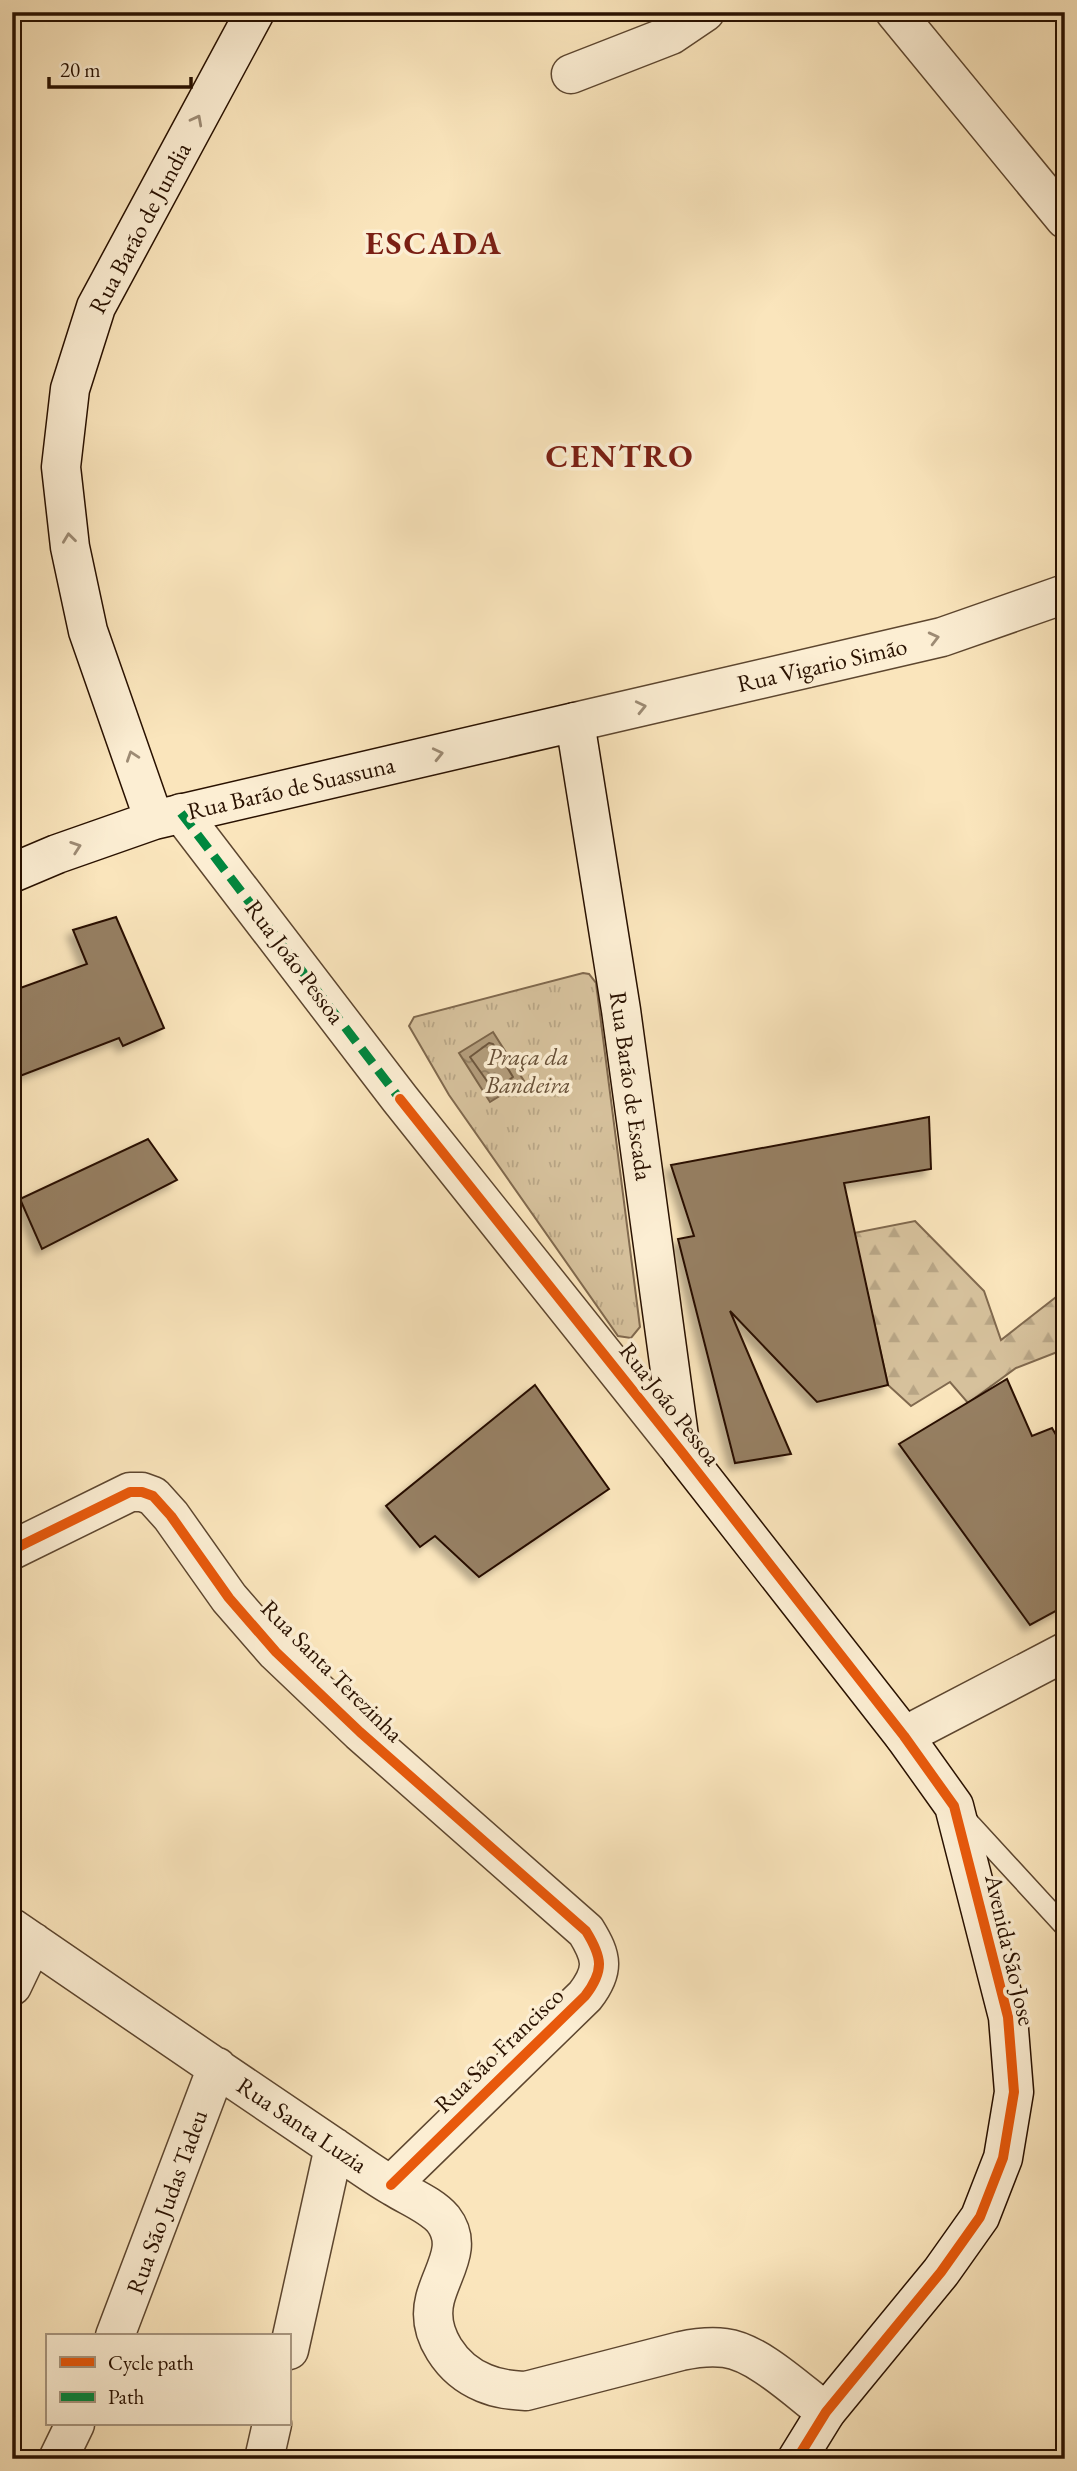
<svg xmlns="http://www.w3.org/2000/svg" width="1077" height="2471" font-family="'EB Garamond',serif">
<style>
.forest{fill:url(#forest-firs);stroke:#80694e;stroke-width:2}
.park{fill:url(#park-tufts);stroke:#80694e;stroke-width:2}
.water{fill:url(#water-ripples);stroke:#7c654a;stroke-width:2}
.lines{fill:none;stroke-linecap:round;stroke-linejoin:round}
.shore{stroke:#6e573e;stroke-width:2}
.building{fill:#967f62;stroke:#291100;stroke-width:2;filter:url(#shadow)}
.lane-casing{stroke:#5d462f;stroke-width:22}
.street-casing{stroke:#5d462f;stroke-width:41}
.secondary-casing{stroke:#291100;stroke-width:41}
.lane{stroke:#fceed3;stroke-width:19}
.street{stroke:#fceed3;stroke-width:38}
.secondary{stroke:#fceed3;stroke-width:38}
.quiet{stroke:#00873e;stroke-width:9;stroke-dasharray:18 9;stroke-linecap:butt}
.cycleway-casing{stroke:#fceed3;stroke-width:15}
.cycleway{stroke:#e8590c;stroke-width:10}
.oneway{stroke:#9d8b74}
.labels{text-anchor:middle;stroke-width:7;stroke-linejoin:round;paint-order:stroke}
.street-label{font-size:24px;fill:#291100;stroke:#fceed3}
.park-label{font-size:24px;font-style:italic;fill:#664f37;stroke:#fceed3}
.district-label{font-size:32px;font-weight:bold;letter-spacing:2px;fill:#7a1f14;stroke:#fceed3}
</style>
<defs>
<pattern id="forest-firs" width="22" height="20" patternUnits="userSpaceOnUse" patternTransform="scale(1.75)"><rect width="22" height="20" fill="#d6c19c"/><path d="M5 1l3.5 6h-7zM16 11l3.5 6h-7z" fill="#b8a585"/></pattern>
<pattern id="park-tufts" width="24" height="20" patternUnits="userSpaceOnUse" patternTransform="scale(1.75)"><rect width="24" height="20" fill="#d6c19c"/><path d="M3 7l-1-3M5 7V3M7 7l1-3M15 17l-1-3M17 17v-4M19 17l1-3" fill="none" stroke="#b8a585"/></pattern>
<pattern id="water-ripples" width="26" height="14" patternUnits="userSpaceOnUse" patternTransform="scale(1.75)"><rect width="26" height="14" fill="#b39d7c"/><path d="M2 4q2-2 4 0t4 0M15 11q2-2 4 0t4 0" fill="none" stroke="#927f63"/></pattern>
<filter id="shadow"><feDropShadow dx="-6" dy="6" stdDeviation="3.5" flood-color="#0004"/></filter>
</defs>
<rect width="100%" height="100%" fill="#fae5bc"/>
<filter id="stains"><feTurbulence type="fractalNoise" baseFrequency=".00286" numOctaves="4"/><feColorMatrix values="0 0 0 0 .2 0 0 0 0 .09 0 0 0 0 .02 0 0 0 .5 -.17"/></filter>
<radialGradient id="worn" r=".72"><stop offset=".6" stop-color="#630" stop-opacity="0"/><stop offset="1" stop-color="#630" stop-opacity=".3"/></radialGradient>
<!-- forest -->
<path class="forest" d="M915 1221 984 1291 1001 1340 1065 1290V1349L1016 1368 968 1403 950 1382 911 1406 888 1385 854 1233Z"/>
<!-- park -->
<path class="park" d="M583 973 589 974 596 983 640 1327 631 1338 618 1336 449 1095 409 1026 414 1017Z"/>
<!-- water -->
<path class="water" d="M493 1032 524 1081 490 1102 459 1053Z"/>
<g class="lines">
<!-- shore -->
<path class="shore" d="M489 1043 493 1044 513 1077 494 1091 470 1057Z"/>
</g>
<!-- building -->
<path class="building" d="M116 917 164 1028 123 1046 119 1038 12 1079V991L87 964 73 930Z
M929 1117 931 1169 844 1183 888 1385 817 1402 730 1311 791 1454 735 1463 678 1239 694 1236 671 1165Z
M148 1139 177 1180 42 1249 20 1199Z
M1007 1379 1032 1436 1052 1428 1065 1450V1606L1030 1625 899 1444Z
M535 1385 609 1489 479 1577 435 1536 420 1547 386 1506Z"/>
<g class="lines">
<!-- lane casing -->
<g class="lane-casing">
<path id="lane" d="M964 1817 1065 1927"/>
</g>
<!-- street casing -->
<g class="street-casing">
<path id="street" d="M895 12 1065 219
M571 74 671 35 705 12
M575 722 942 637 1065 594
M181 813 400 1099 681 1451
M12 1550 130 1492H142L153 1496 171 1516 229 1598 276 1652 360 1732 586 1931C602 1957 605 1970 585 1996L391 2185
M904 1736 1065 1652
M12 1928C118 2001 225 2074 332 2146 353 2160 373 2175 394 2187 410 2197 431 2205 443 2219 464 2246 442 2271 435 2299 426 2334 452 2370 484 2383 498 2389 511 2390 526 2391L681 2351C695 2348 710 2346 725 2348 758 2352 799 2392 826 2412
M12 1986 33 1942
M115 2336 217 2067
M289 2350 334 2147
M58 2459 75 2424
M264 2459 272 2424"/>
</g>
<!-- secondary casing -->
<g class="secondary-casing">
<path id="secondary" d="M154 820 88 631 70 547 61 467 70 389 96 307 255 12
M12 873 57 854 154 820 575 722 621 1010 681 1451 904 1736 954 1806 1008 2017 1014 2092 1003 2158 980 2217 941 2272 826 2412 797 2459"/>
</g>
<!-- lane -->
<use href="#lane" class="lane"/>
<!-- street -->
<use href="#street" class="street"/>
<!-- secondary -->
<use href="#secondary" class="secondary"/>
<!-- quiet -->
<path class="quiet" d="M181 813 400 1099"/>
<!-- cycleway casing -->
<g class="cycleway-casing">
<path id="cycleway" d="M400 1099 681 1451 904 1736 954 1806 1008 2017 1014 2092 1003 2158 980 2217 941 2272 826 2412 797 2459
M12 1550 130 1492H142L153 1496 171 1516 229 1598 276 1652 360 1732 586 1931C602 1957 605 1970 585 1996L391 2185"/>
</g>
<!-- cycleway -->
<use href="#cycleway" class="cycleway"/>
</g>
<!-- one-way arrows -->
<defs><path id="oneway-chevron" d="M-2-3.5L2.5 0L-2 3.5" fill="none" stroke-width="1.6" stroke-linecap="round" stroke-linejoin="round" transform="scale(1.75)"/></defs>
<g class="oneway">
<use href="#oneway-chevron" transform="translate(197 120) rotate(-62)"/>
<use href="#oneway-chevron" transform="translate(69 538) rotate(-97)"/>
<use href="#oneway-chevron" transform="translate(934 638) rotate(-14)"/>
<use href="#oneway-chevron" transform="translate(641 707) rotate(-13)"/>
<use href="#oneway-chevron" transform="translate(438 754) rotate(-13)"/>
<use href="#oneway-chevron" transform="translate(132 756) rotate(-109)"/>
<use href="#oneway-chevron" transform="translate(76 847) rotate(-19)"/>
</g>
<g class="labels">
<!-- street labels -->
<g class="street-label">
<text transform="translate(140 228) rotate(-62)" y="8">Rua Barão de Jundia</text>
<text transform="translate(822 665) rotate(-13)" y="8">Rua Vigario Simão</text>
<text transform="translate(291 788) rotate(-13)" y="8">Rua Barão de Suassuna</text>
<text transform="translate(295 962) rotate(53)" y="8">Rua João Pessoa</text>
<text transform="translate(631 1086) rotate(82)" y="8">Rua Barão de Escada</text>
<text transform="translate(670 1404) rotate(52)" y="8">Rua João Pessoa</text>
<text transform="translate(332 1671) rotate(45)" y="8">Rua Santa Terezinha</text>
<text transform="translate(1010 1950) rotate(77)" y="8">Avenida São Jose</text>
<text transform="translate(499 2050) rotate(-44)" y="8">Rua São Francisco</text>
<text transform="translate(302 2125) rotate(34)" y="8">Rua Santa Luzia</text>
<text transform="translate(167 2202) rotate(-70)" y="8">Rua São Judas Tadeu</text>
</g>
<!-- park labels -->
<g class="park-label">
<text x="528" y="1065">Praça da<tspan x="528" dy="28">Bandeira</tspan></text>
</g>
<!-- district labels -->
<g class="district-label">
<text x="434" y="254">ESCADA</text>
<text x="620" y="467">CENTRO</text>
</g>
</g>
<!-- margin -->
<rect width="1077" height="2471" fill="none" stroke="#fae5bc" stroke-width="42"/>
<rect x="14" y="14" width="1049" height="2443" fill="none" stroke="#291100" stroke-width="3.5"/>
<rect x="21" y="21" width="1035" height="2429" fill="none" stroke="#291100" stroke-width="2"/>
<!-- legend -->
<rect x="46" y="2334" width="245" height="91" fill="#fceed3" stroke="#a8967f" stroke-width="2"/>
<rect x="60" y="2357" width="35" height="10" fill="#e8590c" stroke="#a8967f" stroke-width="2"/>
<text x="108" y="2370" font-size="21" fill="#291100">Cycle path</text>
<rect x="60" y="2392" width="35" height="10" fill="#00873e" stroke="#a8967f" stroke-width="2"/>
<text x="108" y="2404" font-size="21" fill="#291100">Path</text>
<!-- scale -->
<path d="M49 77v10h142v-10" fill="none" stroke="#291100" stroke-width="3.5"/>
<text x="60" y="77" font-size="21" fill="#291100" stroke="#fceed3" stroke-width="5" paint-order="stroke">20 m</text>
<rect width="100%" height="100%" filter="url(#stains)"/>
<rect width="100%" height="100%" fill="url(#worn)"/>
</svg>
